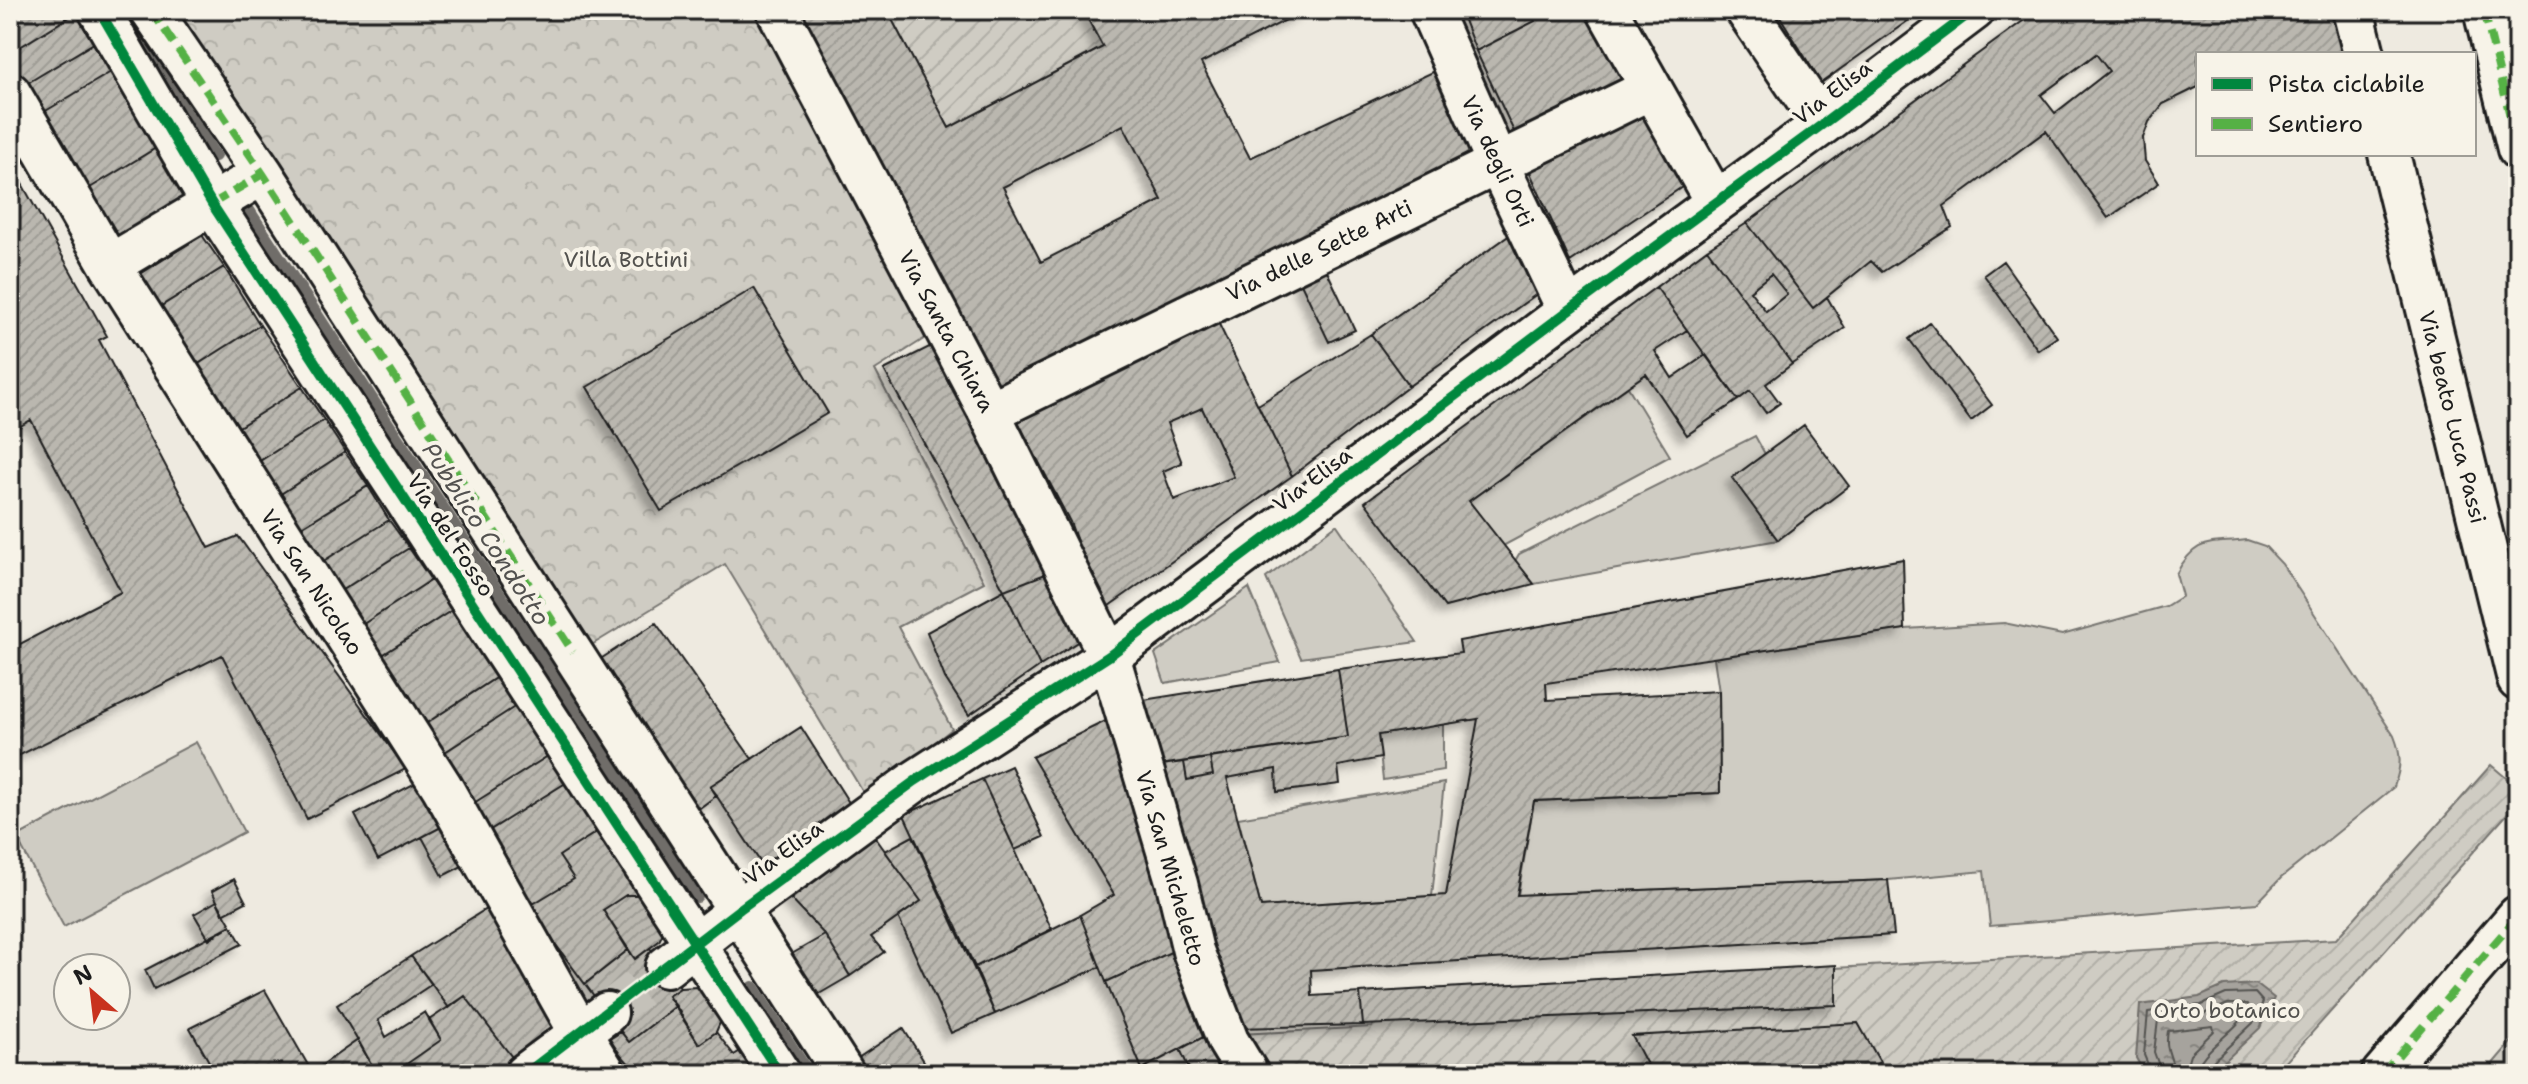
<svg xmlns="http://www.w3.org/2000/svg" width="2528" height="1084" font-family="'Shantell Sans',sans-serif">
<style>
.grass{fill:#cfccc3;stroke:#767470;stroke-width:2}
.forest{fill:url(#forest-crowns);stroke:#767470;stroke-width:2}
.garden{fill:url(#garden-furrows);stroke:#767470;stroke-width:2}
.water{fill:url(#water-ripples);stroke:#6f6d69;stroke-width:2}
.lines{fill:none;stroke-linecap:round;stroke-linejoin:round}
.shore{stroke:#535250;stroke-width:2}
.stream{stroke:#6f6d69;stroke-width:12}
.building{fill:url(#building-hatch);stroke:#1c1c1c;stroke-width:2;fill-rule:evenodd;filter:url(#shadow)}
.street-tunnel{stroke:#c4c1b9;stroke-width:40;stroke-dasharray:40 20;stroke-linecap:butt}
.street-casing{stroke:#1c1c1c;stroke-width:46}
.street{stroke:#f7f3e8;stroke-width:40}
.quiet{stroke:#55b145;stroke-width:8;stroke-dasharray:16 8;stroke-linecap:butt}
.cycleway-casing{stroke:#f7f3e8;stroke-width:15}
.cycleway{stroke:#00873e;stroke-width:10}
.labels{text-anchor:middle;stroke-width:8;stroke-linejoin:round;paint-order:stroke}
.street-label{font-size:22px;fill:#1c1c1c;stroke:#f7f3e8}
.park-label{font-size:22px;fill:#52514e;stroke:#f7f3e8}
.water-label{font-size:24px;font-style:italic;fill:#535250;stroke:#f7f3e8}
</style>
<defs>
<pattern id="forest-crowns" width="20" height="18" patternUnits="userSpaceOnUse" patternTransform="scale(2)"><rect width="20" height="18" fill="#cfccc3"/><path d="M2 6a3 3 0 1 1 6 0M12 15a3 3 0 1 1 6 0" fill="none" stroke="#b1afa7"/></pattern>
<pattern id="garden-furrows" width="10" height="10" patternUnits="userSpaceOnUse" patternTransform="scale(2)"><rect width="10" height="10" fill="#cfccc3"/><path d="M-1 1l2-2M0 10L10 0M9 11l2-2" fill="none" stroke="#b1afa7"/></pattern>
<pattern id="water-ripples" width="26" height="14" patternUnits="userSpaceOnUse" patternTransform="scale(2)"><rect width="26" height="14" fill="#a6a39d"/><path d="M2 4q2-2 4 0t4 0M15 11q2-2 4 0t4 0" fill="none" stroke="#86847f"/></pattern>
<pattern id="building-hatch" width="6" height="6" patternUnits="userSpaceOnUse" patternTransform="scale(2)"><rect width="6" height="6" fill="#bab7af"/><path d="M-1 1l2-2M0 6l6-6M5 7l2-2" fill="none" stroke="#9f9d96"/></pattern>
<filter id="shadow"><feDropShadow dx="-7" dy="7" stdDeviation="4" flood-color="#0004"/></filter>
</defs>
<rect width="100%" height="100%" fill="#eeeae0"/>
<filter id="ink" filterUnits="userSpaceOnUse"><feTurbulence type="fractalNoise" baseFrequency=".0125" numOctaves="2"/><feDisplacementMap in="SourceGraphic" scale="16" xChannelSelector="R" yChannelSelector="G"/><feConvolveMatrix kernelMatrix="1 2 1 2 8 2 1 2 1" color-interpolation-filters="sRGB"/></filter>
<g filter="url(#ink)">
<!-- grass -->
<path class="grass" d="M1628 387 1670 456 1503 546 1469 501Z
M1755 436 1765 454 1733 478 1778 540 1534 584 1515 561 1519 554Z
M1336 525H1337L1417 642 1301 658 1266 578Z
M2247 540 2265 546 2282 564 2394 736C2402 756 2401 767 2394 787L2281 878 2257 903 1990 926 1984 871 1888 880 1518 895 1534 801 1720 793 1719 692 1714 658 1905 629 2004 623 2062 635 2166 606 2182 596 2176 574C2197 536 2209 545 2247 540Z
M1249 588 1280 662 1165 683 1155 654Z
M1443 724V770L1383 780 1378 735Z
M196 742 244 832 64 927 16 837Z
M1444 783 1432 896 1261 907 1238 818Z
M2518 1034V1074H2484Z"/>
<!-- forest -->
<path class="forest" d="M172 10H766L938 330 875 370 984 582 898 627 952 729 866 797 725 564 590 646Z"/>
<!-- garden -->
<path class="garden" d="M887 10H1083L1103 47 949 128Z
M2491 765 2518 788V802L2275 1074H1256L1240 1034 1372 1027 1386 994 2336 939Z"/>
<!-- water -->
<path class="water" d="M2256 984 2274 998 2260 1028 2211 1074H2145L2136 1058 2140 1005 2199 997 2224 986Z"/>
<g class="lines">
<!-- shore -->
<path class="shore" d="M2152 1074 2144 1055 2148 1012 2201 1005 2226 994 2255 993 2263 1002 2253 1023 2208 1066 2206 1074
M2162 1074 2154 1052 2158 1020 2203 1014 2228 1004H2248L2249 1008C2238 1032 2198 1050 2196 1074
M2174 1074C2173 1055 2164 1053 2168 1031L2213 1026 2214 1031 2190 1054 2184 1074"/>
<!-- stream -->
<path class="stream" d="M127 19 215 156
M239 195 697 897
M753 987 809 1074"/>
</g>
<!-- building -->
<path class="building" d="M10 10H81L10 53Z
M81 10 99 40 21 87 10 69V53Z
M798 10H887L949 128 1103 47 1083 10H1306L1201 63 1250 158 1437 70 1480 154 993 389ZM1123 125 1162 200 1041 262 1003 187Z
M1460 10H1528L1535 21 1476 51Z
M1528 10H1596L1633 79 1516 136 1476 51 1535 21Z
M1776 10H1923L1821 83Z
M2038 10H2342L2352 54H2198V87L2163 104 2149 122 2143 138 2145 161 2159 183 2108 218 2046 131 1944 206 1952 227 1882 272 1871 261 1813 308 1747 223ZM2096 54 2109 71 2055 113 2041 95Z
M99 40 116 69 39 115 21 87Z
M116 69 161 145 85 191 39 115Z
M1651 109 1691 181 1570 262 1528 168Z
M161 145 191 197 116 242 85 191Z
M21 182 107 336 99 340 209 548 238 536 406 769 307 819 222 655 10 760V649L121 592 31 420 10 432V188Z
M1747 223 1813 308 1827 297 1845 328 1792 364 1707 249ZM1771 274 1787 294 1766 311 1750 291Z
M1514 232 1548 286 1409 386 1371 334Z
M202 235 224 267 158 308 139 275Z
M1707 249 1792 364 1766 384 1780 403 1766 413 1750 391 1738 400 1656 287Z
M2003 261 2057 337 2038 350 1984 275Z
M224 267 260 325 195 366 158 308Z
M1325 267 1355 330 1329 342 1299 279Z
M1656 287 1687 330 1655 351 1672 378 1706 355 1738 400 1687 435 1646 374 1623 390 1469 501 1534 584 1445 607 1365 502Z
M754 288 828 413 661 511 587 387Z
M1217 320 1292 476 1102 611 1070 522 1017 420ZM1202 408 1234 477 1174 500 1163 471 1182 463 1167 423Z
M1930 323 1992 405 1971 421 1909 339Z
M260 325 302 387 234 430 195 366Z
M1371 334 1409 386 1292 476 1258 405Z
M943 340 1056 570 1004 590 884 370Z
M302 387 324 420 255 464 234 430Z
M324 420 345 452 276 497 255 464Z
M1804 425 1849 486 1778 540 1732 478Z
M345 452 368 486 295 531 276 497Z
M368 486 389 520 317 565 295 531Z
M389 520 409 548 334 595 317 565Z
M409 548 431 580 354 630 334 595Z
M1903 559 1905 629 1546 683 1547 700 1719 691 1720 793 1534 801 1517 895 1888 880 1894 935 1311 970 1312 996 1360 993 1363 1025 1235 1028 1153 766 1184 762 1187 780 1213 775 1210 758 1348 737 1338 669 1461 653 1459 641ZM1478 719 1446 895 1261 907 1227 778 1276 769 1277 792 1340 784 1338 766 1381 758 1378 735Z
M1056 570 1085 637 1040 666 1004 590Z
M431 580 452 610 373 661 354 630Z
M1004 590 1040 666 969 715 945 678 927 632Z
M452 610 497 677 416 730 373 661Z
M656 623 752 759 710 786 717 795 697 810 599 660Z
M1338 669 1348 737 1153 766 1143 700Z
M497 677 516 706 434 759 416 730Z
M516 706 551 754 466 808 434 759Z
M1114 717 1186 945 1106 982 1080 915 1114 895 1032 757Z
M801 727 853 809 765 869 710 786Z
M551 754 572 779 482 835 466 808Z
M1210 758 1213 775 1187 780 1184 762Z
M1011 766 1044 837 1015 850 982 779Z
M423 779 447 824 378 860 355 815Z
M572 779 603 828 559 856 574 879 528 907 482 835Z
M982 779 1052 930 975 967 904 815Z
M447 824 468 863 443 876 422 837Z
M603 828 640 895H626L603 910 628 950 585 984 528 907 574 879 559 856Z
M870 830 921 901 871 937 884 952 850 976 825 935 788 896Z
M913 836 995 1014 951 1033 898 917 921 901 885 851Z
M234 879 246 902 223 914 212 891Z
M626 895H640L664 931 659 941 635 959 603 910Z
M217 901 231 925 209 939 194 914Z
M494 904 557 1027 515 1061 465 996 449 1008 411 956Z
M1080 915 1100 967 995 1014 975 967Z
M231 925 242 944 154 989 145 970Z
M825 935 850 976 814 997 790 955Z
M1186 945 1217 1030 1142 1069 1106 982Z
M650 948 680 988 668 996 676 1006 629 1042 585 984 628 950 635 959Z
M411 956 432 984 378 1020 386 1037 425 1012 441 1040 398 1070 400 1074H377L337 1005Z
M1836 965V1005L1363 1025 1360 993Z
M697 987 711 989 722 1018 716 1032 699 1044 668 996 680 988Z
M265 990 312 1072 308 1074H216L190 1028Z
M465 996 515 1061 499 1074H400L398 1070 441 1040 429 1020Z
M676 1006 699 1044 716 1032 734 1055 750 1045 766 1074H638L608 1040 621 1032 629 1042Z
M1858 1023 1880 1062 1859 1074H1652L1632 1036Z
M903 1028 932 1074H859L852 1062Z
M1217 1030 1233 1074H1184L1190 1071 1180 1049Z
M358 1040 377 1074H315L312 1072Z"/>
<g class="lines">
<!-- street-tunnel -->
<path class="street-tunnel" d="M607 1013 666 967"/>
<!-- street casing -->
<g class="street-casing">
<path id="street" d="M99 10 212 204 780 1074
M151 10 263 174 844 1074
M777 10 989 412 1109 656 1177 884 1193 951 1228 1041 1248 1074
M1430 10 1497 162 1568 311
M1607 10 1715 201
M1746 10 1823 124
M2353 10 2364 54
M2484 10 2518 149
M10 93 110 265 442 787 580 1033 606 1074
M2389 154 2518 680
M110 265 263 174
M989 412 1650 89
M666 967 740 909 915 781 1109 656 1568 311 1823 124 1974 10
M525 1074 607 1013
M2382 1074 2518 916"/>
</g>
<!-- street -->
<use href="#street" class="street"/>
<!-- quiet -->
<path class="quiet" d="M151 10 263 174 573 652
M2484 10 2518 149
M212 204 263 174
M2382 1074 2518 916"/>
<!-- cycleway casing -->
<g class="cycleway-casing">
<path id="cycleway" d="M99 10 212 204 780 1074
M525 1074 740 909 915 781 1109 656 1568 311 1823 124 1974 10"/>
</g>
<!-- cycleway -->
<use href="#cycleway" class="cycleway"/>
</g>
</g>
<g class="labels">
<!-- street labels -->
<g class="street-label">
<text transform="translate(1832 92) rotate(-37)" y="8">Via Elisa</text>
<text transform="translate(1498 161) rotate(65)" y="8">Via degli Orti</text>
<text transform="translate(1319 250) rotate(-26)" y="8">Via delle Sette Arti</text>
<text transform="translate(947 331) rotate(62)" y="8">Via Santa Chiara</text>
<text transform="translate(2453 417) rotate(76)" y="8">Via beato Luca Passi</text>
<text transform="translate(1312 479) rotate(-37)" y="8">Via Elisa</text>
<text transform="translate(451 535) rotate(57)" y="8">Via del Fosso</text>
<text transform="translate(312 582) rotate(57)" y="8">Via San Nicolao</text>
<text transform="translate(783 852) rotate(-36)" y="8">Via Elisa</text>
<text transform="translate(1171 868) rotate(74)" y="8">Via San Micheletto</text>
</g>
<!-- park labels -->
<g class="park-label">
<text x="626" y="267">Villa Bottini</text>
<text x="2227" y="1018">Orto botanico</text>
</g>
<!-- water labels -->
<g class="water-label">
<text transform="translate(486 534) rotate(57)" y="8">Pubblico Condotto</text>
</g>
</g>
<!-- margin -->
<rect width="2528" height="1084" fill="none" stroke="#f7f3e8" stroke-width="40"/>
<rect x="20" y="20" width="2488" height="1044" fill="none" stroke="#1c1c1c" stroke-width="3" filter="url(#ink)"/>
<!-- legend -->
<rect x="2196" y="52" width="280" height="104" fill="#f7f3e8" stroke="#9f9d96" stroke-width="2"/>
<rect x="2212" y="78" width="40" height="12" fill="#00873e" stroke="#9f9d96" stroke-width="2"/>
<text x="2268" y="92" font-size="24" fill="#1c1c1c">Pista ciclabile</text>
<rect x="2212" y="118" width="40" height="12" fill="#55b145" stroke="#9f9d96" stroke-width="2"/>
<text x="2268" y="132" font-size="24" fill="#1c1c1c">Sentiero</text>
<!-- north arrow -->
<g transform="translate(92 992) rotate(332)"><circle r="38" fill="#f7f3e8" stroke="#9f9d96" stroke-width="2"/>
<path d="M0-6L14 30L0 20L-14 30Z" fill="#c8321e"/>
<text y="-12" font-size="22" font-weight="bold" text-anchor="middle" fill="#1c1c1c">N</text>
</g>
</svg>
